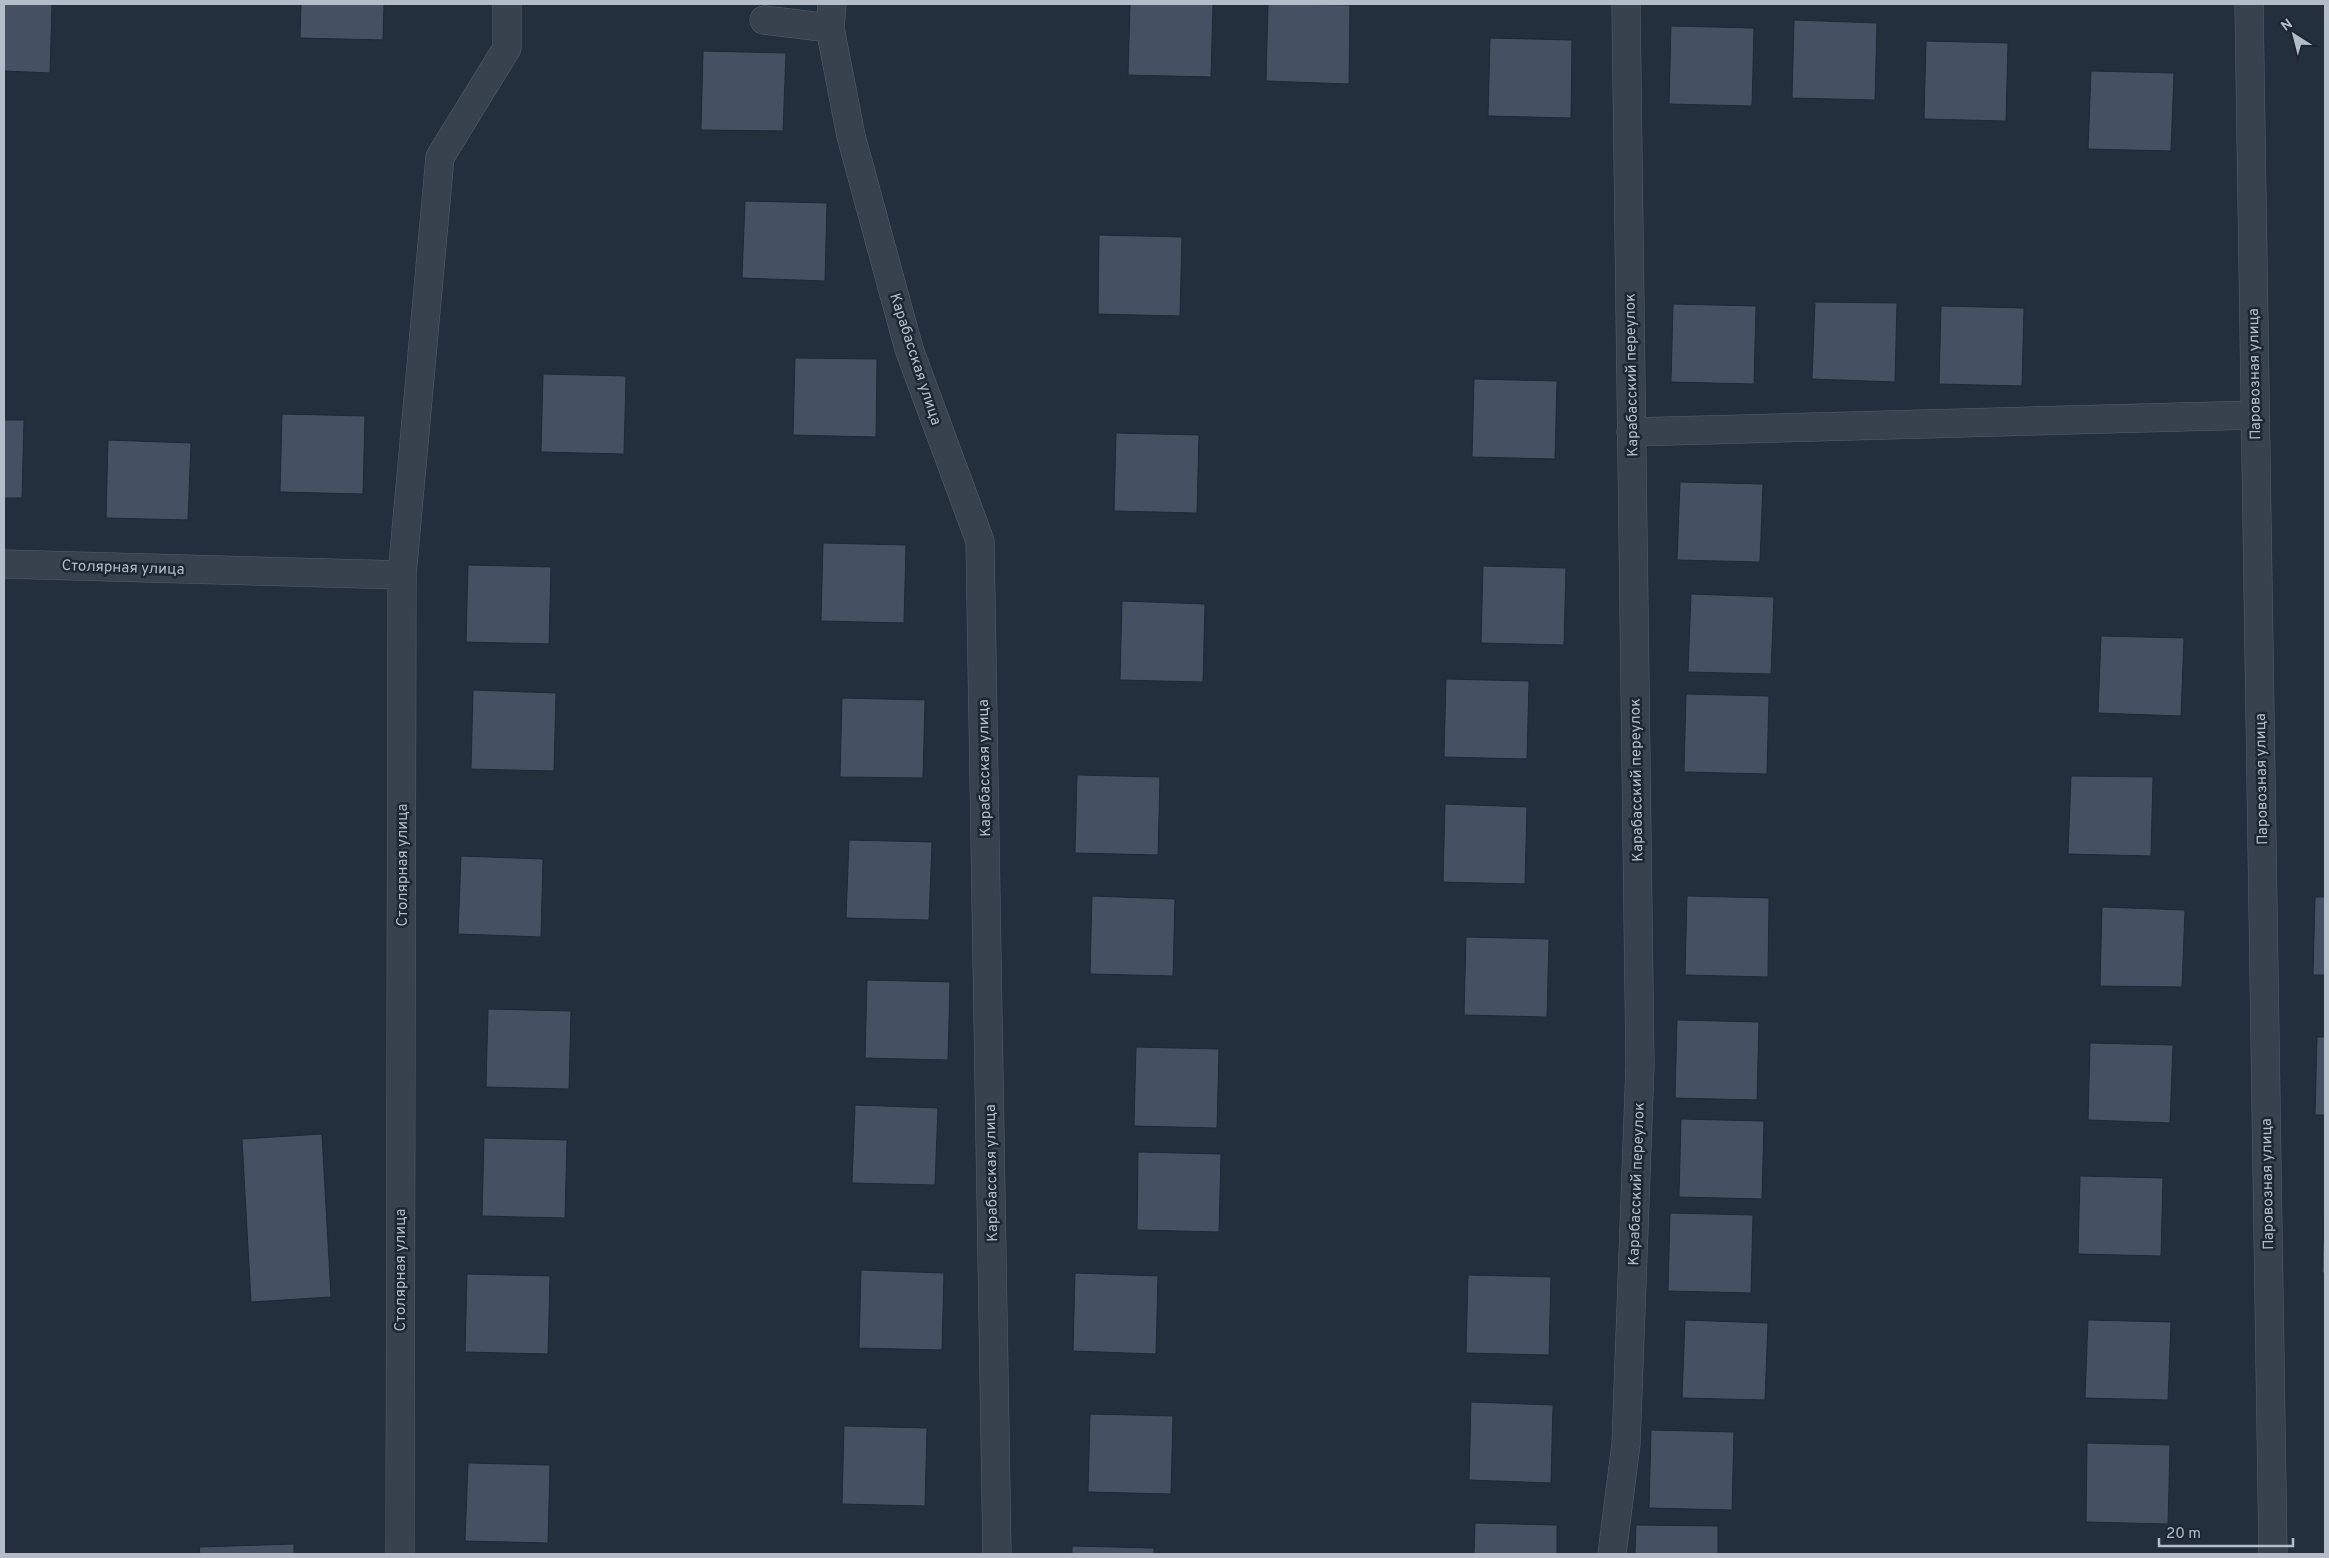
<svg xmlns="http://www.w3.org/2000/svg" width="2329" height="1558" font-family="Overpass,sans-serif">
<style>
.building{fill:#455162;stroke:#1f2835}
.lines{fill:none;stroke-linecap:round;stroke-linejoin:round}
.minor-casing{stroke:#565f6c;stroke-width:29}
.minor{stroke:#38414e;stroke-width:28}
.labels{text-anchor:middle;stroke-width:5;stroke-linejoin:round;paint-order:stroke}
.street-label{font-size:15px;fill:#b4bcc9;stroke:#1d2633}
</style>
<rect width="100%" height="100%" fill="#242f3e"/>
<!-- building -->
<path class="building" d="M4 4H52L50 73 4 71Z
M301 4H384L383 40 300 38Z
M1130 4H1213L1211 77 1128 75Z
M1268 4 1350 5 1349 84 1266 81Z
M1794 20 1877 23 1875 100 1792 98Z
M1671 26 1754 28 1752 106 1669 104Z
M1490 38 1572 40 1571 118 1488 116Z
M1926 41 2008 43 2006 121 1924 119Z
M703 51 786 53 783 131 701 130Z
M2091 71 2174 73 2171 151 2088 149Z
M745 201 827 203 825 281 742 278Z
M1099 235 1182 237 1180 316 1098 314Z
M1815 302 1897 303 1895 382 1812 379Z
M1673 304 1756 306 1754 384 1671 382Z
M1941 306 2024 308 2022 386 1939 384Z
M795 358 877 359 876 437 793 435Z
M543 374 626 376 624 454 541 452Z
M1474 379 1557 381 1555 459 1472 457Z
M282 414 365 416 363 494 280 492Z
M4 420H24L22 498H4Z
M1116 433 1199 435 1197 513 1114 511Z
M108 440 191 443 188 520 106 518Z
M1680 482 1763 484 1760 562 1677 560Z
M823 543 906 545 904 623 821 621Z
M468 565 551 567 549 644 466 642Z
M1483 566 1566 568 1564 645 1481 643Z
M1691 594 1774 597 1771 674 1688 672Z
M1122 601 1205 604 1203 682 1120 680Z
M2101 636 2184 638 2181 716 2098 713Z
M1446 679 1529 681 1527 759 1444 757Z
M473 690 556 693 554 771 471 769Z
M1686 694 1769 696 1767 774 1684 772Z
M842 698 925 700 923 778 840 777Z
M1077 775 1160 777 1158 855 1075 853Z
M2071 776 2153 777 2151 856 2068 854Z
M1445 804 1527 807 1525 884 1443 882Z
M849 840 932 842 929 920 846 918Z
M461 856 543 859 541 937 458 934Z
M1092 896 1175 899 1173 976 1090 974Z
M1687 896 1769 898 1768 977 1685 975Z
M2315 897H2325V975H2313Z
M2102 907 2185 910 2182 987 2100 986Z
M1466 937 1549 939 1547 1017 1464 1015Z
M867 980 950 982 948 1060 865 1058Z
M488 1009 571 1011 569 1089 486 1087Z
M1677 1020 1759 1022 1757 1100 1675 1098Z
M2317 1037H2325V1115H2315Z
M2090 1043 2173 1045 2170 1123 2088 1120Z
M1136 1047 1219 1049 1217 1128 1134 1126Z
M855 1105 938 1108 935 1185 852 1183Z
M1681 1119 1764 1121 1762 1199 1679 1197Z
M322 1134 331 1297 251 1302 242 1139Z
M484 1138 567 1140 565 1218 482 1216Z
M1138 1152 1221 1154 1219 1232 1137 1230Z
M2080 1176 2163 1178 2161 1256 2078 1254Z
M2325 1195V1273H2322Z
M1670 1213 1753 1215 1751 1293 1668 1291Z
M861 1270 944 1273 942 1350 859 1348Z
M1075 1273 1158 1276 1156 1354 1073 1351Z
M467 1274 550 1276 548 1354 465 1352Z
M1468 1275 1551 1277 1549 1355 1466 1353Z
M1685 1320 1768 1323 1765 1400 1682 1398Z
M2088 1320 2171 1322 2168 1400 2085 1398Z
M1471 1402 1553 1405 1551 1483 1469 1480Z
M1090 1414 1173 1416 1171 1494 1088 1492Z
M844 1426 927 1428 925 1506 842 1504Z
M1651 1430 1734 1432 1732 1510 1649 1508Z
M2087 1443 2170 1445 2168 1524 2086 1522Z
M468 1463 550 1465 548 1543 465 1541Z
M1475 1523 1557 1525V1554H1474Z
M1636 1525 1718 1526V1554H1635Z
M294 1544V1554H200L199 1547Z
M1072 1546 1154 1548V1554H1072Z"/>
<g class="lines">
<!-- minor casing -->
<g class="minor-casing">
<path id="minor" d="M832 4 830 28 851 136 909 349 980 541 997 1554
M2249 4 2273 1554
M764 20 830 28
M1631 432 2255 415
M4 564 402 575 400 1554
M402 575 440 157 507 48V4
M1612 1554 1626 1444 1640 1065 1626 4"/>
</g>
<!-- minor -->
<use href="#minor" class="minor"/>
</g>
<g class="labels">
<!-- street labels -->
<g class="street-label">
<text transform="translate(916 359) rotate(72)" y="5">Карабасская улица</text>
<text transform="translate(2254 374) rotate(-91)" y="5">Паровозная улица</text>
<text transform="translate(1631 375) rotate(-91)" y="5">Карабасский переулок</text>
<text transform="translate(123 567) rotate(2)" y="5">Столярная улица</text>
<text transform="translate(984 768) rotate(-91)" y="5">Карабасская улица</text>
<text transform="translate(2261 779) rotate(-91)" y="5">Паровозная улица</text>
<text transform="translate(1636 780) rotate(-91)" y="5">Карабасский переулок</text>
<text transform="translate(402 865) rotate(-90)" y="5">Столярная улица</text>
<text transform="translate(991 1173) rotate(-91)" y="5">Карабасская улица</text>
<text transform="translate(1636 1184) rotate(-88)" y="5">Карабасский переулок</text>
<text transform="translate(2267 1184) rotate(-91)" y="5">Паровозная улица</text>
<text transform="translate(400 1270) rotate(-90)" y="5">Столярная улица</text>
</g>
</g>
<!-- border -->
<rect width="2329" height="1558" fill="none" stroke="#b4bcc9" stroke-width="10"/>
<!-- north arrow -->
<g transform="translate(2294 35) rotate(324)" stroke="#1d2633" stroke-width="4" paint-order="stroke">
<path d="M0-4L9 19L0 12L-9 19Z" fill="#b4bcc9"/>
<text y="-8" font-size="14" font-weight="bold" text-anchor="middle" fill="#b4bcc9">N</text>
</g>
<!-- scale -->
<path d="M2159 1538v8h134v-8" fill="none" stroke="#b4bcc9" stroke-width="2.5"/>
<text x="2166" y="1538" font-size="15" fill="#b4bcc9" stroke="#1d2633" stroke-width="4" paint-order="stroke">20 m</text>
</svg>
